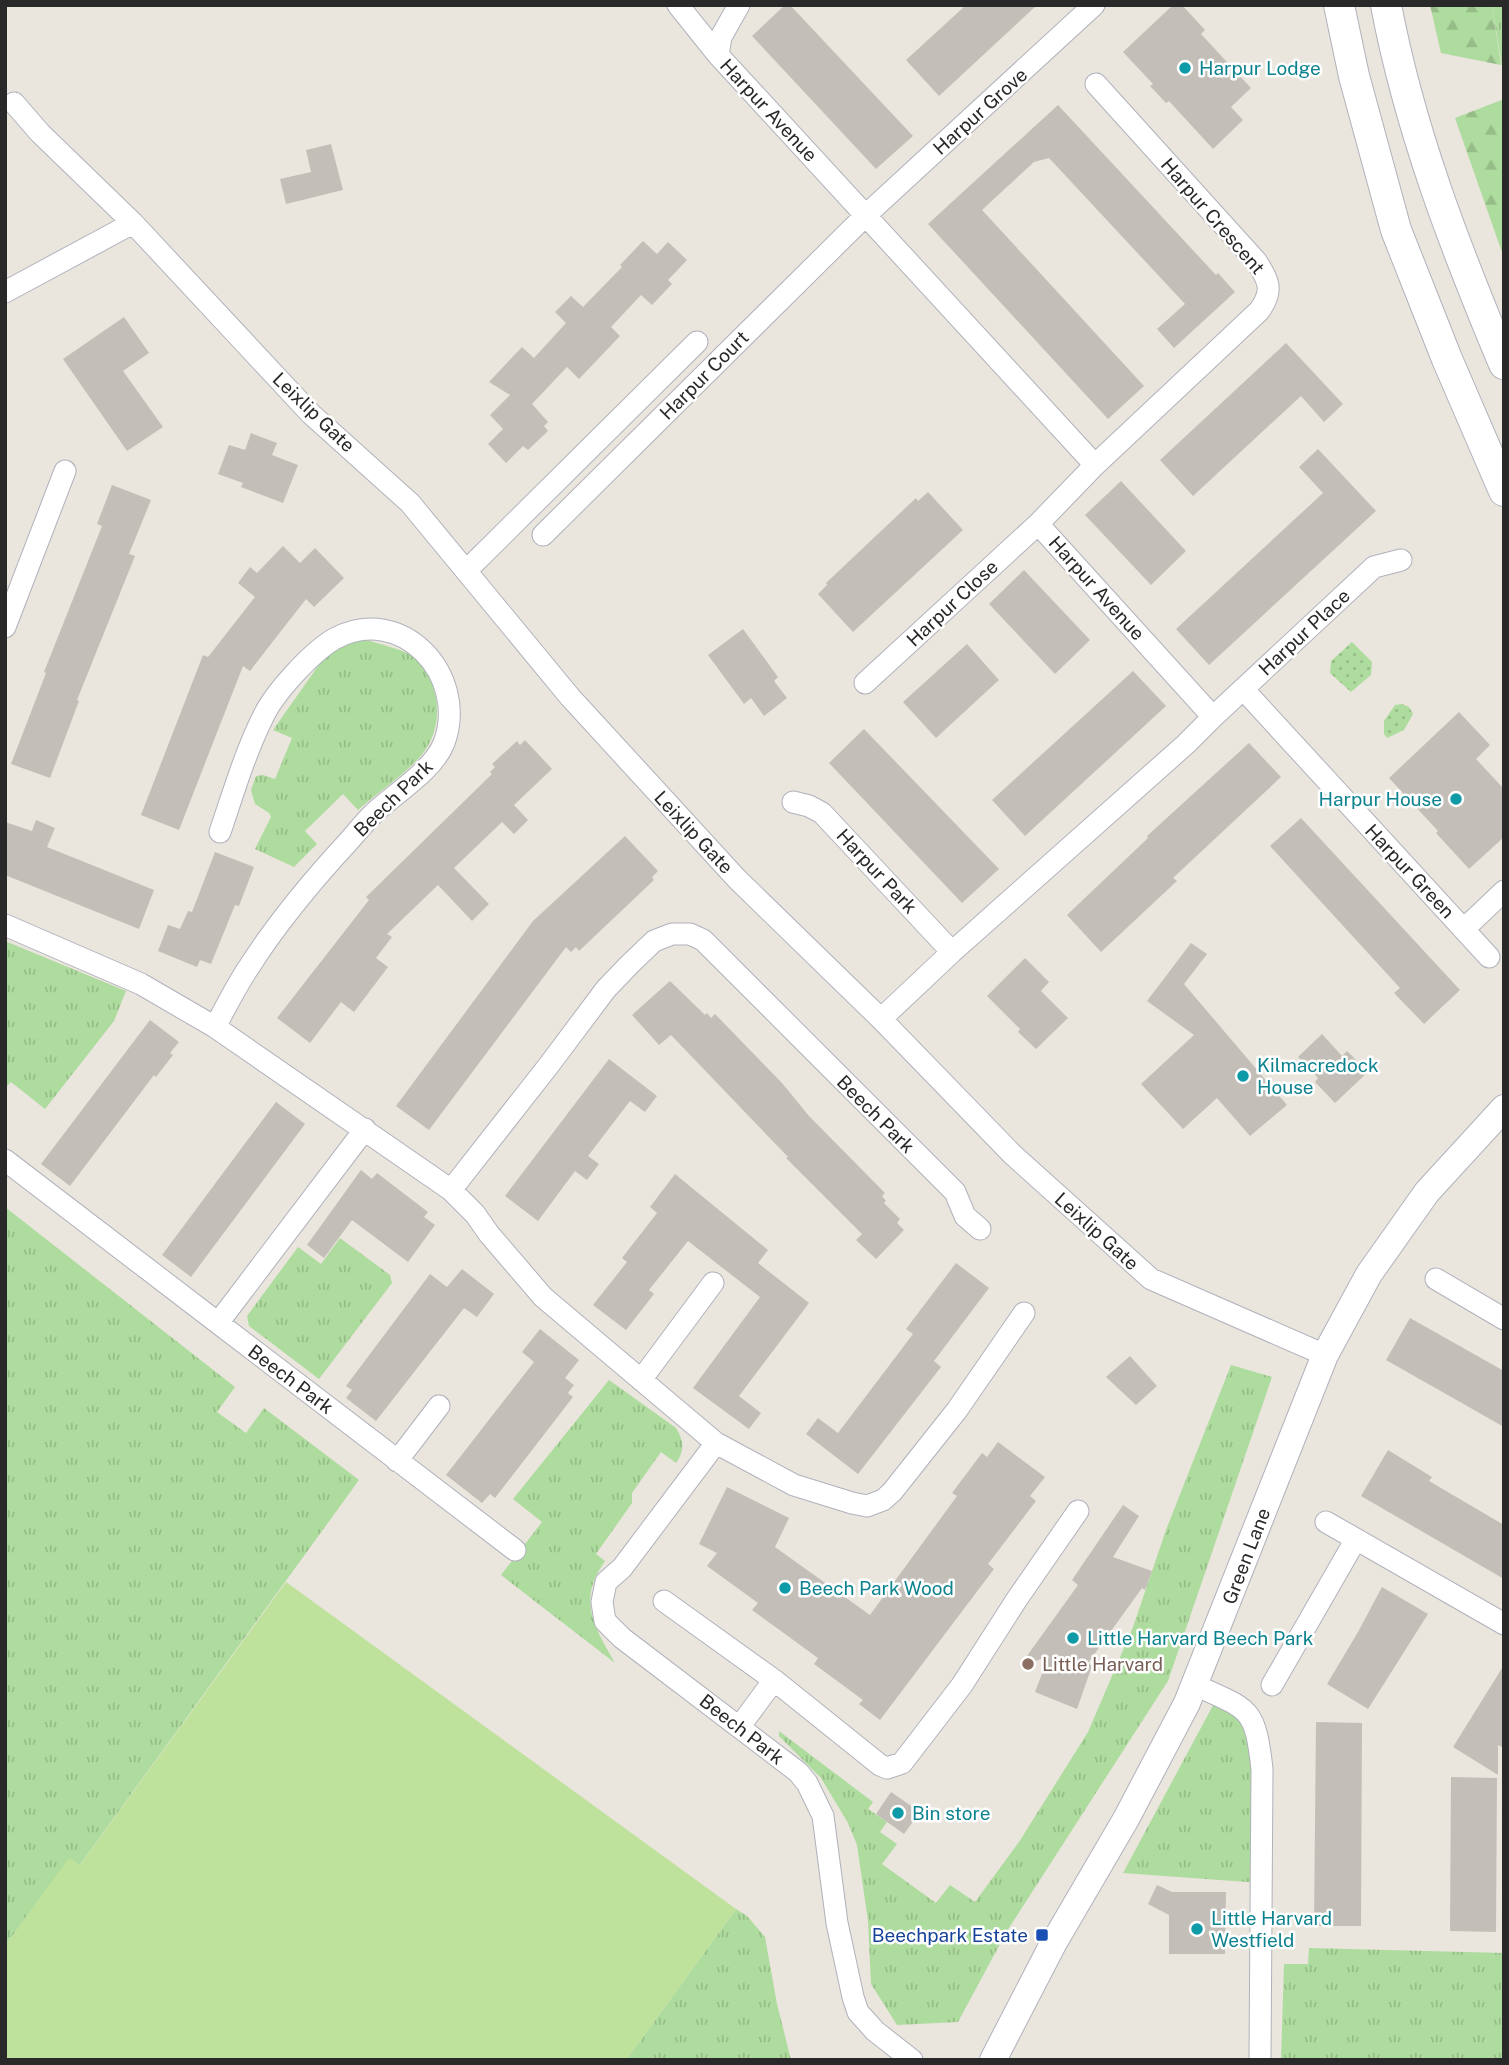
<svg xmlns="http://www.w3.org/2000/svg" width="1509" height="2065" font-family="'Public Sans',sans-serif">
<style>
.grass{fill:url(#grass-tufts)}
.forest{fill:url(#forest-firs)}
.park{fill:url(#park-dots)}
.pitch{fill:#bee29b}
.building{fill:#c3bfb8}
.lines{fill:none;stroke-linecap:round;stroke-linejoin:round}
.minor-casing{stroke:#b0b2bc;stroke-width:23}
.tertiary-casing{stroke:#b0b2bc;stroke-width:28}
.secondary-casing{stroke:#b0b2bc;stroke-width:32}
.minor{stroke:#fff;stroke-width:21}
.tertiary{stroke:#fff;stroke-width:26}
.secondary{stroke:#fff;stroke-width:30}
.culture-dot{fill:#0f9aa8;stroke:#fff;stroke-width:2.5}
.education-dot{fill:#8d6e63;stroke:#fff;stroke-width:2.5}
.transit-dot{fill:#1a4fb4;stroke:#fff;stroke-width:2.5}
.labels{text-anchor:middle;stroke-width:5;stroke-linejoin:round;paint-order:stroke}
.culture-label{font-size:19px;fill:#0d838f;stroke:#fff;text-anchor:start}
.street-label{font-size:19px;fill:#292929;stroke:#fff}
.education-label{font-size:19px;fill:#785e54;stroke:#fff;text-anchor:start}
.transit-label{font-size:19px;fill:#164399;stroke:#fff;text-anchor:end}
</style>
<defs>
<pattern id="grass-tufts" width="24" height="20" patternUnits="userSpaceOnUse" patternTransform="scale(1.75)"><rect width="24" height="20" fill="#aedc9e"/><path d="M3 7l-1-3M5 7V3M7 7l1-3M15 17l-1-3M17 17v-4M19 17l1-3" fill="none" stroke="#96bd88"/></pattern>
<pattern id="forest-firs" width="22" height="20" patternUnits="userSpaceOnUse" patternTransform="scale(1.75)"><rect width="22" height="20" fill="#aedc9e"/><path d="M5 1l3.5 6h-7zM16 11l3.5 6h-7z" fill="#96bd88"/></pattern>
<pattern id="park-dots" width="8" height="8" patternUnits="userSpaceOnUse" patternTransform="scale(1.75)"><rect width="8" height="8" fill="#aedc9e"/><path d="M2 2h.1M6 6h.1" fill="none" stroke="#96bd88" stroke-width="1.8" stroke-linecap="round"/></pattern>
</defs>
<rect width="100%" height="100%" fill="#eae5dd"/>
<!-- grass -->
<path class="grass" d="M1492 5H1504V79Z
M365 639C377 644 407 650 415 658 442 684 445 728 420 757 404 775 377 793 358 810L343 794 305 831 317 844 294 867 255 849 271 817 269 813 255 804 251 790 256 776 263 775 275 779 292 738 273 730 323 659 345 644Z
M5 941 126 991 114 1021 45 1109 11 1082 5 1088Z
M5 1207 235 1387 217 1412 246 1433 264 1408 359 1480 79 1866 69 1859 5 1946Z
M340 1238 390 1275 392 1283 319 1379 249 1326 247 1316 298 1247 321 1264Z
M1231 1365 1272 1377 1168 1681 1007 1931 958 2022 897 2025 871 1984 868 1921 857 1845 848 1823 821 1778 779 1736V1731L873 1802 868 1809 887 1822 880 1832 897 1844 882 1864 936 1903 950 1885 975 1902 1019 1842 1088 1732 1133 1627 1166 1530Z
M609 1380 676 1428C684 1441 685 1450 676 1463L661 1452 632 1493V1503L596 1554 605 1561C577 1600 594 1626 615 1663L501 1575 542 1522 513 1499Z
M1218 1696 1249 1714 1261 1883 1123 1873Z
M736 1909 747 1916 765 1937 777 2004 791 2060H626Z
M1309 1948 1504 1953V2060H1281L1284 1964H1308Z"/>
<!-- forest -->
<path class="forest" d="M1430 5H1492L1501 65 1441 53Z
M1504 99V258L1455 118Z"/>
<!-- park -->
<path class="park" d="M1352 642 1372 662 1371 675 1351 692 1330 673 1331 661Z
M1402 704 1409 707 1413 714 1404 730 1387 738 1384 734V721L1395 705Z"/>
<!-- pitch -->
<path class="pitch" d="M286 1582 736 1909 626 2060H5V1946L69 1858 80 1865Z"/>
<!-- building -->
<path class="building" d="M785 5H790L913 136 876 169 752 36Z
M966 5H1037L939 96 906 60Z
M1173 5H1182L1205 30 1201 34 1251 88 1231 107 1243 120 1213 149 1169 101 1166 103 1150 86 1153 84 1123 52Z
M1058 105 1216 275 1218 273 1235 292 1174 348 1157 329 1185 304 1049 158 1034 162 982 210 1144 386 1108 419 928 224Z
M331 144 343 190 286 204 280 179 311 172 306 150Z
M643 241 657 254 668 242 687 260 668 280 672 284 652 305 641 295 611 327 620 336 579 379 567 367 532 404 548 422 544 426 548 431 528 450 523 446 506 463 488 444 503 429 490 415 510 395 489 382 522 347 534 358 566 323 555 312 571 296 583 307 622 267 620 265Z
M124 317 149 353 123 371 163 427 127 451 63 359Z
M1286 343 1343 404 1324 422 1301 396 1193 496 1160 460Z
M251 433 277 443 272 455 298 465 283 503 241 487 243 483 218 474 229 445 245 450Z
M1318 449 1376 511 1209 665 1176 629 1323 493 1299 467Z
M1121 481 1186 551 1151 585 1085 515Z
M112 485 151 500 129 554 135 556 77 700 79 701 50 778 11 764 46 673 44 672 102 526 97 524Z
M928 492 963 530 853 632 818 594 827 585 826 583 916 498 918 501Z
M283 546 300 563 315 548 344 578 314 607 306 599 250 671 243 666 179 830 141 815 203 655 208 657 255 597 238 583 250 567 257 573Z
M1024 570 1090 640 1055 674 989 604Z
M743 629 778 677 774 681 787 698 764 716 751 698 744 704 708 655Z
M967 644 999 680 936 738 903 702Z
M1133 671 1166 706 1025 836 992 800Z
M1459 712 1490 745 1476 759 1504 789V837L1469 869 1436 833 1438 831 1389 778Z
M864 729 999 869 962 903 829 763Z
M525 740 552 769 514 805 528 820 514 834 502 822 454 868 489 904 472 921 438 885 387 934 392 937 376 958 388 967 354 1012 341 1002 310 1043 277 1018 369 900 366 897 492 774 490 772 495 767 492 764 517 741 520 745Z
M1249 743 1281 777 1173 878 1177 881 1101 952 1067 915 1148 838 1147 836Z
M1301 818 1460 990 1424 1024 1394 993 1400 988 1270 846Z
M36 820 55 828 47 847 154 890 139 929 5 875V822L32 831Z
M625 836 658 871 652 877 654 880 579 951 576 947 571 952 566 947 429 1130 396 1106 533 921Z
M215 852 254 867 239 906 235 905 211 964 200 960 197 967 158 951 168 925 180 929 188 911 192 912Z
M1191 943 1207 954 1184 984 1287 1105 1250 1136 1217 1098 1183 1129 1141 1084 1194 1035 1147 1001Z
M1025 958 1049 982 1041 991 1068 1018 1036 1049 1018 1032 1020 1029 987 996Z
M670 981 705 1015 707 1013 711 1018 715 1014 782 1083 809 1116 885 1193 882 1196 886 1201 884 1203 900 1219 897 1223 904 1230 876 1259 856 1240 862 1234 786 1158 788 1157 671 1035 659 1045 632 1015Z
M150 1020 179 1042 170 1053 173 1055 156 1077 154 1075 70 1186 41 1164Z
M1322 1034 1342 1056 1347 1051 1368 1072 1335 1103 1315 1082 1318 1078 1298 1057Z
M609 1059 657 1096 645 1112 630 1101 588 1156 599 1164 587 1180 575 1171 538 1221 505 1196Z
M276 1102 305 1124 191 1277 162 1255Z
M361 1170 372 1179 377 1173 428 1212 424 1217 435 1225 408 1262 352 1220 324 1258 307 1245Z
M675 1174 768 1250 758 1263 809 1303 739 1396 761 1413 749 1429 693 1388 760 1297 688 1241 649 1290 654 1294 626 1330 593 1305 627 1262 622 1258 657 1213 650 1207Z
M956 1263 989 1288 934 1361 941 1367 858 1474 806 1434 818 1418 838 1433 913 1334 906 1329Z
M462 1269 494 1294 477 1317 464 1308 376 1421 346 1398 352 1390 346 1386 430 1274 447 1287Z
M1410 1318 1504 1371V1427L1386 1360Z
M540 1329 579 1360 565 1378 574 1385 568 1393 573 1397 495 1498 490 1494 482 1503 446 1475 534 1362 522 1352Z
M1130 1356 1157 1386 1136 1405 1106 1377Z
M998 1442 1045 1477 1030 1496 1036 1501 988 1564 994 1569 880 1720 859 1704 863 1700 814 1664 818 1658 752 1610 758 1603 707 1566 717 1553 699 1544 727 1487 789 1518 775 1547 870 1615 957 1496 952 1493 982 1453 987 1457Z
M1388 1450 1432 1477 1429 1481 1504 1525V1579L1361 1496Z
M1123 1505 1139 1516 1113 1557 1152 1571 1145 1590 1142 1588 1088 1663 1092 1666 1077 1709 1035 1692 1049 1656 1019 1667 1078 1585 1072 1580Z
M1382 1587 1428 1614 1368 1709 1327 1684 1358 1632Z
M1504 1665V1748L1498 1745V1775L1453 1747Z
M1316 1722 1362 1723 1361 1926H1314Z
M1451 1777 1497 1778 1496 1932 1450 1931Z
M891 1792 920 1812 904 1834 876 1814Z
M1157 1885 1172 1892H1226L1225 1954H1169V1915L1148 1904Z"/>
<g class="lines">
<!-- minor casing -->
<g class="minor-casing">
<path id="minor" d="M678 5 718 55 1095 465 1038 524 1213 717 1186 744 952 952 881 1019
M718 55 721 37 739 5
M14 103 40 133 133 223 311 414 410 503 570 697 737 879 881 1019 1012 1154 1151 1279 1325 1355
M5 292 133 223
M1095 465 1259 311C1274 291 1269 280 1256 261L1096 84
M543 535 866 215 1094 5
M467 570 697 342
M5 627 65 471
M865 683 1038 524
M1243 689 1489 957
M1213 717 1374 567 1401 560
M793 802 809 806 822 813 952 952
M5 925 141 984 215 1027 451 1190 475 1214 489 1234 543 1297 716 1443 622 1568 606 1582 602 1602 605 1621 622 1638 798 1772 807 1783 823 1816 837 1923 853 1997 858 2012 875 2031 912 2060
M1464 929 1504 891
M215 1027C226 1007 236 986 249 967 277 923 312 881 348 842 356 833 364 823 373 814 394 794 433 771 444 743 469 675 401 602 334 639 311 653 274 693 263 717 245 753 233 794 220 832
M5 1160 218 1323 365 1129
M451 1190 549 1065 606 989 629 965 654 941 672 934H690L703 940 955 1192 965 1216 980 1229
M1436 1279 1504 1319
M218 1323 515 1550
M641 1380 713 1283
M716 1443 794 1485 852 1503 867 1506 883 1500 892 1492 957 1410 1024 1313
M397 1461 439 1406
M1326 1522 1504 1624
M664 1601 774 1680 740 1726
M774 1680 880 1765 887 1768 902 1763 962 1685 1017 1599 1078 1511
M1195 1685C1249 1710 1255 1706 1262 1769L1260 2060
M1272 1685 1356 1539"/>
</g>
<!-- tertiary casing -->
<g class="tertiary-casing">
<path id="tertiary" d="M993 2060 1053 1944 1126 1819 1187 1703 1325 1355 1369 1274 1427 1192 1504 1108"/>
</g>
<!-- secondary casing -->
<g class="secondary-casing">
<path id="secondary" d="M1339 5 1354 76 1396 230 1447 359 1504 491
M1386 5C1410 131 1455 247 1504 364"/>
</g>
<!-- minor -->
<use href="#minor" class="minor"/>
<!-- tertiary -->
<use href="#tertiary" class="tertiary"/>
<!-- secondary -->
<use href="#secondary" class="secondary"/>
</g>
<!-- markers -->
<g class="culture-dot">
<circle cx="1185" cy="68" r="7"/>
<circle cx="1456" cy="799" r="7"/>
<circle cx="1243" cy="1076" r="7"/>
<circle cx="785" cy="1588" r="7"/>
<circle cx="1073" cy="1638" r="7"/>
<circle cx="898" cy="1813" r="7"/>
<circle cx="1197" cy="1929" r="7"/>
</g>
<circle class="education-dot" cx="1028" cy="1664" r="7"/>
<rect class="transit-dot" x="1035" y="1928" width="14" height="14" rx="3.5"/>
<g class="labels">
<!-- culture labels -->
<g class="culture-label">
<text x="1199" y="75">Harpur Lodge</text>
<text x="1442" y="806" text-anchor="end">Harpur House</text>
<text x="1257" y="1072">Kilmacredock<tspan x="1257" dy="22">House</tspan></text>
<text x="799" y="1595">Beech Park Wood</text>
<text x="1087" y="1645">Little Harvard Beech Park</text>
<text x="912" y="1820">Bin store</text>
<text x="1211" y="1925">Little Harvard<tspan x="1211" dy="22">Westfield</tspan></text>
</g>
<!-- street labels -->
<g class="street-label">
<text transform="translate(769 110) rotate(47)" y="7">Harpur Avenue</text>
<text transform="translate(980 111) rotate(-42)" y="7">Harpur Grove</text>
<text transform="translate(1213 216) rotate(49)" y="7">Harpur Crescent</text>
<text transform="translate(704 375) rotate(-45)" y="7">Harpur Court</text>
<text transform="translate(314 412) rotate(44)" y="7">Leixlip Gate</text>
<text transform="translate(1097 588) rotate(48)" y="7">Harpur Avenue</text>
<text transform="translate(952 603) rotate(-43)" y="7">Harpur Close</text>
<text transform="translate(1304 632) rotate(-43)" y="7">Harpur Place</text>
<text transform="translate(393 798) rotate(-44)" y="7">Beech Park</text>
<text transform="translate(694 832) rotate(47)" y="7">Leixlip Gate</text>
<text transform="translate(877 871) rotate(47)" y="7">Harpur Park</text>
<text transform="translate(1410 871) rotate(47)" y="7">Harpur Green</text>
<text transform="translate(876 1114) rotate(45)" y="7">Beech Park</text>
<text transform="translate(1097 1231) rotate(42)" y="7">Leixlip Gate</text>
<text transform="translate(291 1379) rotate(37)" y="7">Beech Park</text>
<text transform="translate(1246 1556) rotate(-69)" y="7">Green Lane</text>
<text transform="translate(742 1729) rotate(38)" y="7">Beech Park</text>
</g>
<!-- education labels -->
<g class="education-label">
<text x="1042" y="1671">Little Harvard</text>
</g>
<!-- transit labels -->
<g class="transit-label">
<text x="1028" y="1942">Beechpark Estate</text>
</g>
</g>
<!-- border -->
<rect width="1509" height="2065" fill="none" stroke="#292929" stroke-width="14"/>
</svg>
